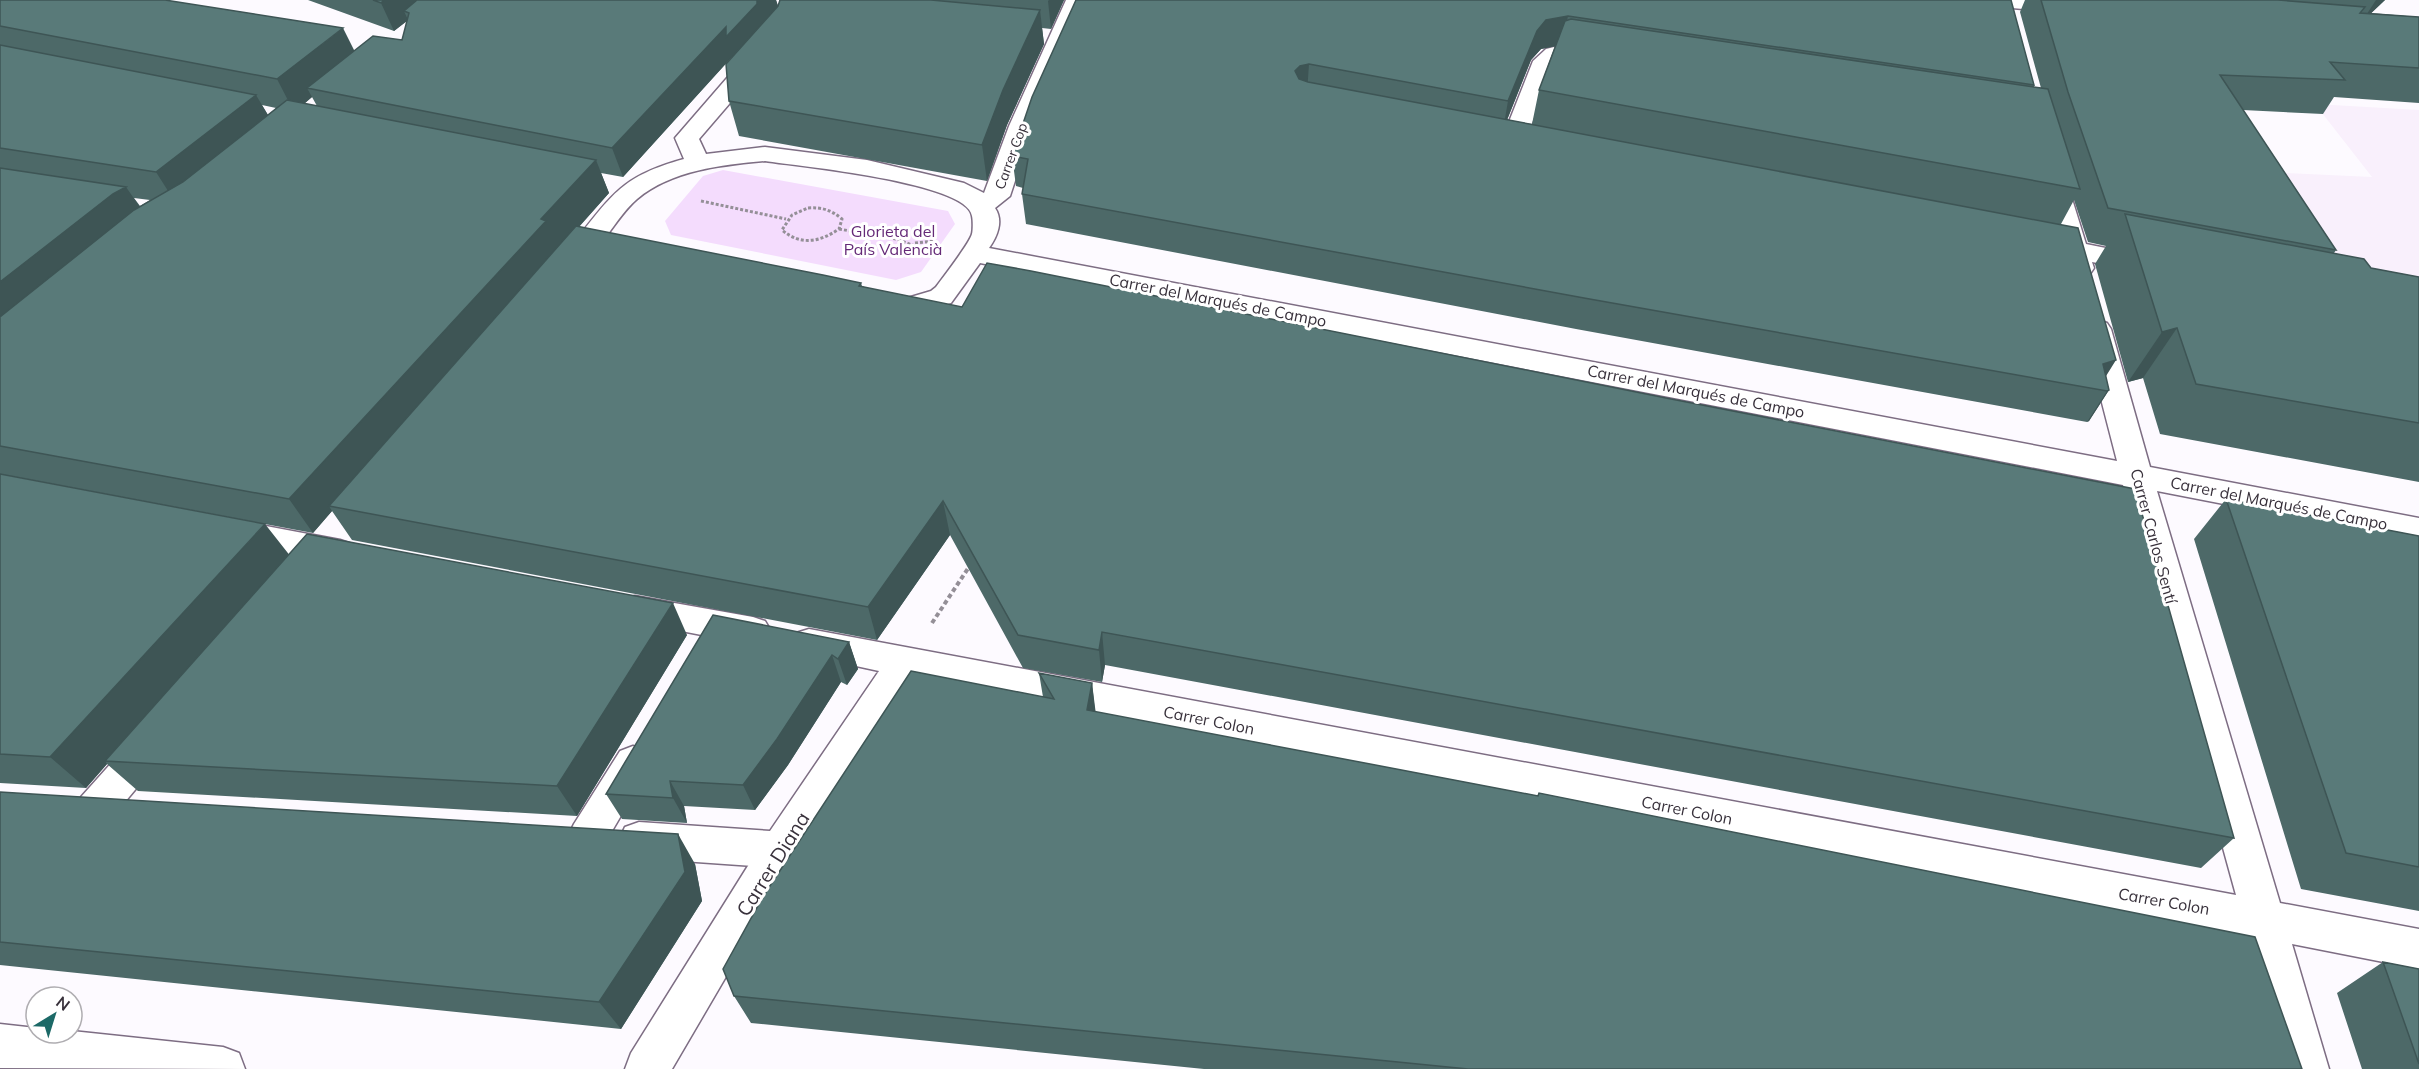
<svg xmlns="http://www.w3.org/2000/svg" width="2419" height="1069" font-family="Mulish,sans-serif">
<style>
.built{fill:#f9f0fc}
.green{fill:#f4dcfd}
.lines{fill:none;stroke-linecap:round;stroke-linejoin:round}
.street-casing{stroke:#7d6d83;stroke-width:3}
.secondary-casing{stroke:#7d6d83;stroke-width:3}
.path-far1{stroke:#948f97;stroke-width:3;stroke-dasharray:3 2;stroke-linecap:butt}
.path{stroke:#948f97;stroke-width:4;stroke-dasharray:4.5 3;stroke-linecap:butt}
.street{fill:#fff;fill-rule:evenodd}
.secondary{fill:#fff;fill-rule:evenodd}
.wall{fill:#4d6968;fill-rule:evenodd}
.shaded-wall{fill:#3e5555}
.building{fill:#597a79;stroke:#3e5555;stroke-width:1.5}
.labels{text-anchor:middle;stroke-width:6;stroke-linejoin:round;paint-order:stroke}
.far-street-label{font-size:14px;fill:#38313b;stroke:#fff}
.park-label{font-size:16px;fill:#642977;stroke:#fff}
.street-label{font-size:16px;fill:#38313b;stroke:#fff}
.near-street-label{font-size:20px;fill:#38313b;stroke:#fff}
</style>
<rect width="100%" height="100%" fill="#fdfaff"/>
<!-- built -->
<path class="built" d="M2315 104 2419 110V297L2264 268 2240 171 2372 177Z"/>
<!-- green -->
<path class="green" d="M723 170 948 211 955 224 921 272 896 280 671 235 665 221 703 176Z"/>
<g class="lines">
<!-- street casing -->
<g class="street-casing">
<path id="street" d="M785 0H807L790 23 785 39 699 139 706 154 765 147 867 160 964 183 984 193 1009 126 1066 0H1088L1033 126 1010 196 995 208C1004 221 997 237 989 248L2117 461 2083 329 2087 323 2097 320 2107 323 2111 329 2150 467 2419 518V542L2157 491 2280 903 2419 929V969L2292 944 2329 1069H2285L2248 936 914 677 794 863 780 868 639 858 625 853 619 840 625 827 639 822 770 831 879 671 796 653 791 643 796 633 809 629 2236 895 2123 485 980 263 951 303 905 317 575 253 571 247 575 241C613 194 622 176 684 159L675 138 766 33 768 23ZM765 161C797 166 968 182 972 216 973 220 973 230 972 234 969 244 944 276 936 287L931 291 904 299 602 242C613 228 623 211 637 199 672 170 722 165 765 161Z
M1979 0H2062L2076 2 2079 7 2076 12 2068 13 1990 6 1982 5Z
M1554 47 1604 53 1607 58 1604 63 1596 65 1559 61 1554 64 1525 142 1522 147 1513 149 1504 147 1501 142 1533 61 1546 49Z
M2051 165 2060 168 2064 173 2086 244 2155 258 2159 264 2155 270 2145 272 2092 262 2094 268 2090 274 2080 276 2070 274 2063 256 2033 250 2029 244 2033 238 2042 236 2058 239 2038 173 2042 168Z
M234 520 340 540 352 544 357 553 352 562 340 566 222 541 218 532 222 523Z
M635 596 753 617 765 621 771 631 765 641 753 645 635 622 623 619 618 609 623 599Z
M152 727 165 732 171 743 165 754 109 821 95 826 81 821 76 809 81 797 139 732Z
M633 746 646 751 652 762 646 773 602 848 588 854 574 848 568 836 574 824 620 751Z"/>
</g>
<!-- secondary casing -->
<g class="secondary-casing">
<path id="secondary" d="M780 832 794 837 800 850 672 1069H625L631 1053 766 837Z
M0 1024 36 1028V1033L72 1031 223 1047 239 1053 245 1069 0 1068Z"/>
</g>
<!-- path-far1 -->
<path class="path-far1" d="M701 201 786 219
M808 208C822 207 831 210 842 219L839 229C820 242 801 246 782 230L792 215Z
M839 229 896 239 928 251
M915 243 934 241"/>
<!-- path -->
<path class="path" d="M932 623 971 564"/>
<!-- street -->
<use href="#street" class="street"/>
<!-- secondary -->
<use href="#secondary" class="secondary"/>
</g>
<!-- wall -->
<path class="wall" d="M0 0 354 51 402 40 407 21 394 31 308 0H776L778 6 780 0H1064L1051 29 1042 28 1044 44 1007 125 987 181 739 136 729 101 732 57 623 177 601 173 609 193 579 227 861 283 862 286 2234 838 2201 868 1105 665 1102 682 1023 668 950 535 877 640 352 540 332 511 313 533 0 474ZM312 97 317 106 304 104ZM262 105 276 108 268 115ZM134 198 150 200 140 206Z
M1076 0H2011L2034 85V87L2041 88 2020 12 2025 0H2385L2371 13 2419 17V103L2334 97 2323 114 2243 110 2336 250 2334 253 2371 268 2419 277V482L2160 434 2143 378 2128 382 2095 264 2106 246 2088 242 2074 200 2061 224 2109 390 2089 421 2087 422 1576 329 1026 224 1022 194 1023 188 1016 186 1012 156ZM1555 46 1539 90 1532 124 1507 120 1531 60 1541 49Z
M0 474 288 554 687 635 577 816 138 791 107 764 86 788 0 783Z
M2226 499 2419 536V911L2301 889 2194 539Z
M849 642 858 669 847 685 841 682 788 765 755 810 684 806 687 823 622 819 606 794Z
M1039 673 1092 683 1095 712 1538 796 1539 793 2302 1069H1204L751 1023 734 996 1043 697Z
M0 792 695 864 702 901 621 1029 0 965Z
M2383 962 2419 969V1069H2362L2337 993Z"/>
<!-- shaded-wall -->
<path class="shaded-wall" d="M384 0H432L409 13 404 11 408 20 394 31 381 3Z
M757 0H776L778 6 623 177 612 148 726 27Z
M1049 0H1064L1051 29 1048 1Z
M2376 0H2385L2361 23Z
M1040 10 1044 44 1007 125 987 181 982 145 1003 90Z
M1568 16 1562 45 1541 49 1531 60 1503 130 1508 101 1537 31 1546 20Z
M343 28 359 60 307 88 312 97 294 112 277 79Z
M1309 64 1307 93 1295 71 1300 66Z
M256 95 275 127 177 205 156 172Z
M596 160 609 193 329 506 332 511 313 533 289 499 541 219Z
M126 187 149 220 0 338V282L113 194Z
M2177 328 2143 378 2128 382 2162 332Z
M2116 360 2098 389 2103 364Z
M2109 390 2089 421 2087 422 2107 391Z
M943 501 950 535 877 640 868 607Z
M265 524 291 557 105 761 107 764 86 788 50 757Z
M673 603 687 635 577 816 557 786Z
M1102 632 1105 665 1102 682 1099 650Z
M849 642 858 669 847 685 838 659Z
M832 655 841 682 788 765 755 810 743 785Z
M1092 683 1096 715 1087 710Z
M670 781 684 806 687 823 673 798Z
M678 834 695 864 702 901 621 1029 599 1002Z"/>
<!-- building -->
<path class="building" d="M0 0H165L343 28 277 79 0 26Z
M373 0H384L381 3Z
M417 0H757V4L726 37V27L612 148 307 88 373 36 402 40 409 13 404 11Z
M780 0H931L1040 10 1003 90 982 145 729 101 726 64 778 6Z
M1076 0H2011L2034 85 1568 16 1546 20 1537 31 1508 101 1309 64 1300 66 1295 71 1299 79 1308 82 2078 228 2116 360 2103 364 2109 390 2107 391 1584 298 1022 194 1028 159 1012 156 1032 97Z
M2041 0H2278L2365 7 2360 13 2419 17V68L2330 62 2345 80 2220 75 2336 250 2108 208 2068 92Z
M1571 19 2048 89 2080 189 1539 90 1565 21Z
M0 45 256 95 156 172 0 148Z
M287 100 596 160 541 219 546 221 289 499 0 446V317L134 210 183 182Z
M0 168 126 187 113 194 0 282Z
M2125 214 2364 259 2371 268 2419 277V423L2196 384 2177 328 2162 332Z
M576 226 823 275 861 283 859 286 962 307 987 263 1031 271 1666 398 2135 489 2234 838 1102 632 1099 650 1018 635 943 501 868 607 329 506Z
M0 474 265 524 50 757 0 754Z
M2226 499 2419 536V867L2346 853Z
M307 534 673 603 557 786 105 761Z
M713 615 849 642 838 659 832 655 777 739 743 785 670 781 673 798 606 794Z
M911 671 1054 699 1039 673 1092 683 1087 710 1538 796 1539 793 2255 937 2302 1069H1468L734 996 723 969 764 895Z
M0 792 678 834 685 872 599 1002 0 942Z
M2383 962 2419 969V1064Z"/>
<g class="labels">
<!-- far-street labels -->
<g class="far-street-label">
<text transform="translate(1011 156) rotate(-70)" y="5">Carrer Cop</text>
</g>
<!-- park labels -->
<g class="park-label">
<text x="893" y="237">Glorieta del<tspan x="893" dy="18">País Valencià</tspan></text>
</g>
<!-- street labels -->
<g class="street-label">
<text transform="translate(1218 300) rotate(11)" y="6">Carrer del Marqués de Campo</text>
<text transform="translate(1696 391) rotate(11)" y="6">Carrer del Marqués de Campo</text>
<text transform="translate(2279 503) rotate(11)" y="6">Carrer del Marqués de Campo</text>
<text transform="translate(2154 536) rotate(75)" y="6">Carrer Carlos Sentí</text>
<text transform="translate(1209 720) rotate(11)" y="6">Carrer Colon</text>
<text transform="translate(1687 810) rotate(11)" y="6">Carrer Colon</text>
<text transform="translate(2164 901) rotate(10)" y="6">Carrer Colon</text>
</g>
<!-- near-street labels -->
<g class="near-street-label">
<text transform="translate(773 864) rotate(-58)" y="7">Carrer Diana</text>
</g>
</g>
<!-- north arrow -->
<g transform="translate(54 1015) rotate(38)"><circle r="28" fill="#ffffff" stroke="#afadb1" stroke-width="1.5"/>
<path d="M0-4.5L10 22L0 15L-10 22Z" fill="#1c6967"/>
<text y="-9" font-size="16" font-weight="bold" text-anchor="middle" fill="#38313b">N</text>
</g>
</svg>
